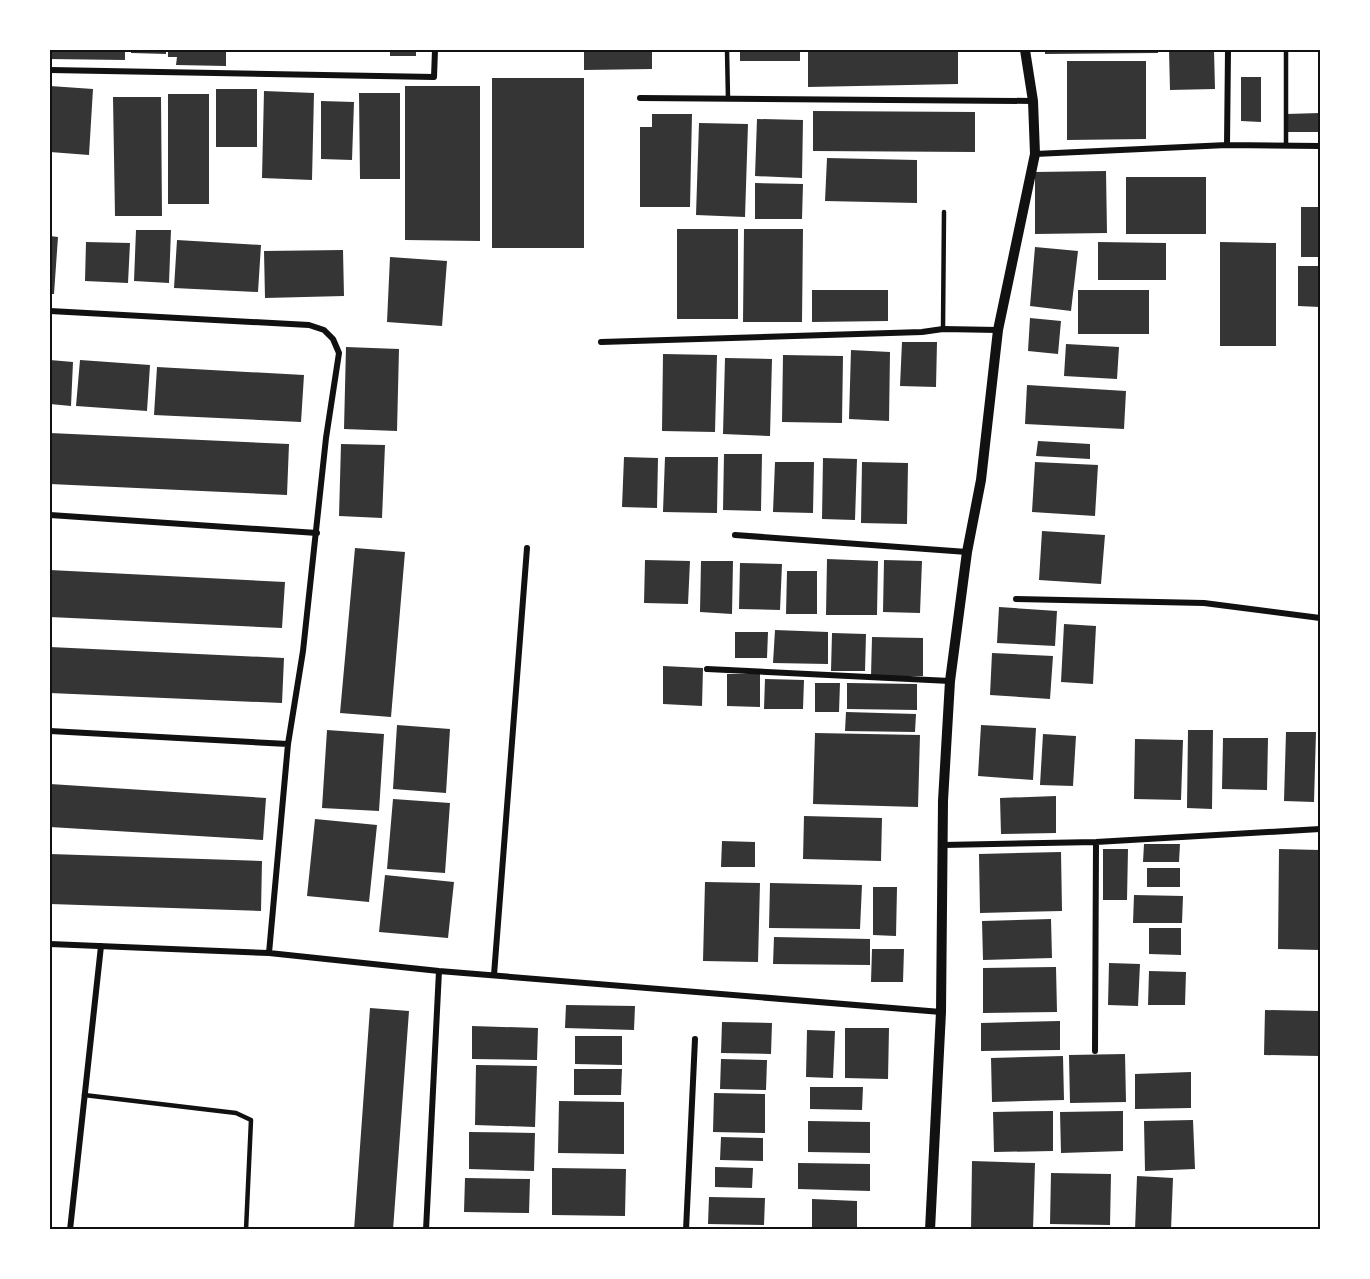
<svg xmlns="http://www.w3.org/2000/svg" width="1370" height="1279" font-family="'PT Sans Narrow',sans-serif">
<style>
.building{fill:#353535}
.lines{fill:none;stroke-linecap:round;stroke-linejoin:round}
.service{stroke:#111;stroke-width:4.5}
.minor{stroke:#111;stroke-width:6}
.tertiary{stroke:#111;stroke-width:10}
.neatline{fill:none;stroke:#111;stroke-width:2}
</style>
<rect width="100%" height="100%" fill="#fff"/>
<!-- building -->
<path class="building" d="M50 50H125V60L50 59Z
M131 50H166V54L131 53Z
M168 50H226V66L176 65 177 57H168Z
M390 50H416V56H390Z
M584 50H652V69L584 70Z
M740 50H800V61H740Z
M808 50H958V84L808 87Z
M1045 50H1158V53L1045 54Z
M1169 50H1214L1215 89 1170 90Z
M1067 61H1146V139L1067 140Z
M1241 77H1261V122L1241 121Z
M492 78H584V248H492Z
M50 86 93 89 89 155 50 152Z
M405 86H480V241L405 240Z
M216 89H257V147H216Z
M264 91 314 93 312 180 262 178Z
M359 93H400V179H360Z
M168 94H209V204H168Z
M113 97H161L162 216H115Z
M321 101 354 102 352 160 321 159Z
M813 111 975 112V152L813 151Z
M1320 113V132H1286V114Z
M652 114H692L690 207H640V127H652Z
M757 119 803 120 802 178 755 176Z
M699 123 748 124 745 217 696 215Z
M827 158 917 160V203L825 201Z
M1106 171 1107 233 1035 234V172Z
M1126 177H1206V234H1126Z
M755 183 803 184 802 219H755Z
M1301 207H1320V257H1301Z
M677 229H738V319H677Z
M744 229H803L802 322H743Z
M136 230H171L169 283 134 281Z
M50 236 58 237 54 294H50Z
M177 240 261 245 258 292 174 288Z
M86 242 130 243 128 283 85 281Z
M1098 242 1166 243V280H1098Z
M1220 242 1276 243V346H1220Z
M1035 247 1078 251 1071 311 1030 306Z
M343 250 344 296 265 298 264 251Z
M390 257 447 261 442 326 387 322Z
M1298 266H1320V307L1298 306Z
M812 290H888V321L812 322Z
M1078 290H1149V334H1078Z
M1030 318 1061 321 1058 354 1028 351Z
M902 342H937L936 387 900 386Z
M1066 344 1119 347 1117 379 1064 376Z
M346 347 399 349 397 431 344 429Z
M851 350 890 352 889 421 849 419Z
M663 354 717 355 715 432 662 431Z
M783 355 843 356 842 423 782 422Z
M725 358 772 359 770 436 723 434Z
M50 360 73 362 71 406 50 404Z
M80 360 150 365 147 411 76 406Z
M157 367 304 375 301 422 154 415Z
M1027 385 1126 391 1124 429 1025 424Z
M50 433 289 444 287 495 50 484Z
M1038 441 1090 444V459L1036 456Z
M341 444 385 445 382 518 339 516Z
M724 454H762L761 511 723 510Z
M624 457 658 458 657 508 622 507Z
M665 457H718L717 513 663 512Z
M823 458 857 459 855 520 822 519Z
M775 462H814L813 513 773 512Z
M862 462 908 463 907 524 861 523Z
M1035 462 1098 465 1095 516 1032 512Z
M1042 531 1105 535 1101 584 1039 580Z
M355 548 405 552 391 717 340 713Z
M827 559 878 561 877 615H826Z
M645 560 690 561 688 604 644 603Z
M884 560 922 561 920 613 883 612Z
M701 561H733L732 614 700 612Z
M740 563 782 564 780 610 739 609Z
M50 570 285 582 282 628 50 617Z
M787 571H817V614H786Z
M999 607 1057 611 1055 646 997 643Z
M1064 624 1096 626 1093 684 1061 682Z
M775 630 828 632V664L773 663Z
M735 632H768L767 658H735Z
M832 633 866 634 865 671H831Z
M872 637 923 638V676H871Z
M50 647 284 658 282 703 50 693Z
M992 653 1053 656 1050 699 990 695Z
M663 666 703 668 702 706 663 704Z
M727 674H760V707L727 706Z
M765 679 804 680 803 709H764Z
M815 683H840L839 712H815Z
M847 683 917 684V710L847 709Z
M846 712 916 714 915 732 845 731Z
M397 725 450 729 446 793 393 789Z
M981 725 1036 728 1033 780 978 776Z
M327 730 384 734 379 811 322 808Z
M1188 730H1213L1212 809 1187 808Z
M1286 732H1316L1314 802 1284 801Z
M815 733 920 735 918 807 813 804Z
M1043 734 1076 736 1073 786 1040 785Z
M1223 738H1268L1267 790 1222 789Z
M1135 739 1183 740 1181 800 1134 799Z
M50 784 266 798 263 840 50 827Z
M1056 796V833L1001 834 1000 798Z
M393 799 450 803 445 873 387 869Z
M804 816 882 818 881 861 803 859Z
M315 819 377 825 369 902 307 896Z
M722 841 755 842V867H721Z
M1144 844H1180L1179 862H1143Z
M1103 849H1128L1127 900H1103Z
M1279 849 1320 850V950L1278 949Z
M1061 852 1062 911 980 913 979 854Z
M50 854 262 861 261 911 50 904Z
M1147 868H1180V887H1147Z
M385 875 454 882 448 938 379 932Z
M705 882 760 883 758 962 703 961Z
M770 883 862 885 860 929 769 928Z
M873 887H897L896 936 873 935Z
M1134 895 1183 896 1182 923H1133Z
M1051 919 1052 958 983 960 982 921Z
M1149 928H1181V955L1149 954Z
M774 937 870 939V965L773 964Z
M872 949H904L903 982H871Z
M1109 963 1140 964 1138 1006 1108 1005Z
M1056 967 1057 1012 983 1013V968Z
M1149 971 1186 972 1185 1005H1148Z
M566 1005 635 1006 634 1030 565 1028Z
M370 1008 409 1011 393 1230H354Z
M1265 1010 1320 1011V1056L1264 1055Z
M1060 1021V1050L981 1051V1023Z
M722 1022 772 1023 771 1054 721 1053Z
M472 1026 538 1028 537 1060 472 1059Z
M845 1028H889L888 1079 845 1078Z
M807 1030 835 1031 833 1078 806 1077Z
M575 1036H622V1065L575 1064Z
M1125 1054 1126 1102 1070 1103 1069 1055Z
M1063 1056 1064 1100 992 1102 991 1058Z
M721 1059 767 1060 766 1090 720 1089Z
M476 1065 537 1066 535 1127 475 1125Z
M574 1069H622L621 1095H574Z
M1191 1072V1108L1135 1109V1074Z
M810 1087H863L862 1110 810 1109Z
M714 1093 765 1094V1133L713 1132Z
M559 1101 624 1102V1154L558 1153Z
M1053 1111V1151L994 1152 993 1112Z
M1123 1111V1151L1061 1153 1060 1112Z
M1193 1120 1195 1169 1145 1171 1144 1121Z
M808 1121 870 1122V1153L808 1152Z
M469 1132 535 1133 534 1171 469 1169Z
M721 1137 763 1138V1161L720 1160Z
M972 1161 1035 1163 1033 1230H971Z
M798 1163 870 1164V1191L798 1189Z
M715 1167 753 1168 752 1188 715 1187Z
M552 1168 626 1169 625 1216 552 1215Z
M1051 1173 1111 1174 1110 1225 1050 1224Z
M1137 1176 1173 1178 1171 1230H1135Z
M465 1178 530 1179 529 1213 464 1212Z
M709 1197 765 1198 764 1225 708 1224Z
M812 1199 857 1201V1228L812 1227Z"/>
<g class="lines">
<!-- service -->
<path class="service" d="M727 50 728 99
M1286 50V145
M943 329 944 212
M84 1095 236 1113 251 1120 246 1230"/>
<!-- minor -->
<path class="minor" d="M50 70 434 77 435 50
M640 98 1033 101
M1227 145 1228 50
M1035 154 1227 145 1320 146
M50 311 309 325 324 330 333 339 339 353 326 438 303 651 288 744 269 953 50 944
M601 342 922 332 943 329 998 330
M50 515 317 533
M735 535 967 552
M1016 599 1204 603 1320 618
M707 669 950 681
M50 731 288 744
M943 845 1096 842 1320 829
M269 953 439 971 941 1012
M494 975 527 548
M1095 1051 1096 842
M70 1230 101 946
M426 1230 439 971
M686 1230 695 1039"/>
<!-- tertiary -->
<path class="tertiary" d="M930 1230 941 1012 943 801 950 681 967 552 981 480 998 330 1035 154 1033 101 1025 50"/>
</g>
<!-- border -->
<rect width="1370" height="1279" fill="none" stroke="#ffffff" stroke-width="102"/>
<rect x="51" y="51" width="1268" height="1177" class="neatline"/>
</svg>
